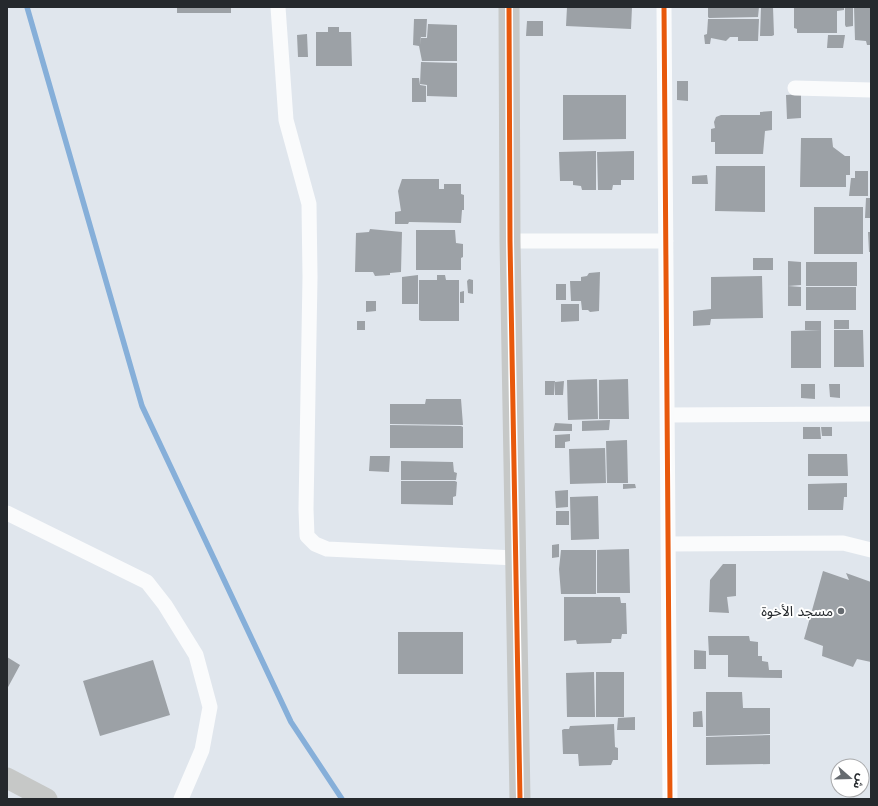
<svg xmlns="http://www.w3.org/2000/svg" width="878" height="806" font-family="Jost,'Noto Sans Arabic',sans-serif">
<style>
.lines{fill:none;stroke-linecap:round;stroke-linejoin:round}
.stream{stroke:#86afd9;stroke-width:5.5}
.building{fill:#9ca1a6}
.street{stroke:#fafbfc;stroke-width:15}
.secondary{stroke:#c6c8c7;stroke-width:21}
.cycleway-casing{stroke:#fff;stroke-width:8}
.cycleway{stroke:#e8590c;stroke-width:5}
.poi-dot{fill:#666b70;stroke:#fff;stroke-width:1.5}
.labels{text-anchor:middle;stroke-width:4;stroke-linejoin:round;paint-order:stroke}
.poi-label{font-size:14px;fill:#25292d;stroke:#fff;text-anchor:end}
</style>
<rect width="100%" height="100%" fill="#e0e6ed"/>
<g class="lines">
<!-- stream -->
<path class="stream" d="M27 7 142 406 291 722 342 799"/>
</g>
<!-- building -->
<path class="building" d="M177 7H231V13H177Z
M567 7H632L631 29 566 26Z
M708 7H759L758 17 709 18 708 17Z
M761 7H773L774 35 772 36H760Z
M794 7H844V10L837 11V33H797V29L794 28Z
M845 7H853V26L846 27 845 25Z
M854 7H871V45H867L866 41 855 40Z
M414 19H427L426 37H421V36L420 45 421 38H427L428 24 457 25V61H422L419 46 413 45Z
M708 19H759L758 41H738V37H730L726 41 711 38 710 44H705L704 35 707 34Z
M527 21H543V36H526Z
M328 27H339V32H351L352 66H316V32H328Z
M307 34 308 57H298L297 35Z
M828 35H845L843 48H827Z
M421 62 457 63V97L427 96V85L420 84Z
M412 78H419L420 85 426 86V102H412Z
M677 81H688V101L677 100Z
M801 94V118L787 119 786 95Z
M563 95H626V139L563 140Z
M772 111V130L765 131 763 154H715V142H711V129L715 128 714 122 716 117 721 115H760V112Z
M801 138H832L833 147 845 156H850V175H846V187H800Z
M596 151V190H582L581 186 573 185V181H560L559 152Z
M634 151V180H621V185H613L612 190H598L597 152Z
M716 166H765V212L715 211Z
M855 171H868V196H849L851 178H855Z
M707 175 708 184H692V176Z
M402 179H439V189H444V184H461V194L464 195V210H462L461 223 409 222 408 224H395V212L401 211 398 191Z
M866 198H871V218H865Z
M814 207H863V254H814Z
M370 229 402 232 401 272 390 273V275L375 276 373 272H355L356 233 369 232Z
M416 230H455L456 243 463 244V257L461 258V270H416Z
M868 232H871V252H869Z
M753 258H773V270H753Z
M788 261 801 262V285L788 286Z
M806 262H857V286H806Z
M600 272 599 311 590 312 588 310H582L581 301H571L570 281H581V277L587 276 589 273Z
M418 275V304H402V277Z
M437 275H445L446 280H459V321H421L419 320V280H437Z
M762 276 763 318 711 319 710 325 693 326V311L711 309V277Z
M469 279 473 280V294L468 293 467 281Z
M556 284H566V300H556Z
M788 286 801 287V306H788Z
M806 287H856V310H806Z
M464 291V303H460V292Z
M366 301H376V311L366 312Z
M561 304H579V321L561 322Z
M834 320H849V329H834Z
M357 321H365V330H357Z
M805 321H821V330H805Z
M821 330V368H791V331Z
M834 330H863L864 367H834Z
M597 379 598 419 568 420 567 380Z
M628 379 629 419H599V380Z
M545 381H555L554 395H545Z
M564 381 563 395H555V382Z
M801 384H815V399L801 398Z
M829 384H840V398L830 397Z
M426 399H461L463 425 390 424V404H425Z
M610 420 609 430 582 431V421Z
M555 423 572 424V431H553Z
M390 425 461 426 463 427V448H390Z
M803 427H820L821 439H803Z
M821 427H832V436H822Z
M570 434V441L565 442V448H555V435Z
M627 440 628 483H607L606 441Z
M605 448 606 483 570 484 569 449Z
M808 454H847L848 476H808Z
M370 456H390L389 472 369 471Z
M401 461 453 462 454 472 457 473 456 480H401Z
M401 481H455L457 482 456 496 453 497V505L401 504Z
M847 483V497H844L843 510H808V484Z
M623 484H635L636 488 623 489Z
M568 490V507L556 508 555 491Z
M598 496 599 539 571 540 570 497Z
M556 511H569V525H556Z
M559 544V557L552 558V545Z
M629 549 630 593H597V550Z
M561 550H596V594H561L559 569Z
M723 564H736V596L727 597 729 613 709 612 710 580Z
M823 571 849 580 846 573 871 582V662L857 659 853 667 822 656 823 646 804 639Z
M564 597H620L621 603H626L627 634H622L621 639H612L611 643 577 644 576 640 564 641Z
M398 632H463V674H398Z
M708 636H749L750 641 758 642V656H762V661L768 662 769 670H782V678L728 677V655H709Z
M694 650 706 651V669H694Z
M7 657 20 665 7 689Z
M153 660 170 715 100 736 83 681Z
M594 672 595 717H567L566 673Z
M596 672H624V717H596Z
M706 692H742L743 708H770V734L706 736Z
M702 711 703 727H693V712Z
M635 717V730H617L618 718Z
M614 724 615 747 618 748V760H613L611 765 579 766 578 754H563L562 730 564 729H569L570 726Z
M770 735V764L706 765V737Z"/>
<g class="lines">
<!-- street -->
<path class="street" d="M278 7 286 120 309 204 310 277 306 509 307 536 315 544 327 549 516 558
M664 7 670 799
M795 88 871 90
M510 241H666
M667 415 871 414
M7 513 147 582 165 605 196 655 210 707 202 750 181 799
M668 544 843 543 871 550"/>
<!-- secondary -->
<path class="secondary" d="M509 7 510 241 520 799
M7 778 47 799"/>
<!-- cycleway casing -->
<g class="cycleway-casing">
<path id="cycleway" d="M509 7 510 241 520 799
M664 7 670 799"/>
</g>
<!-- cycleway -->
<use href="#cycleway" class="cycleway"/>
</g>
<!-- markers -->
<circle class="poi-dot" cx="841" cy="611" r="4"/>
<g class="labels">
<!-- poi labels -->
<g class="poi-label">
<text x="833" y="616">مسجد الأخوة</text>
</g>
</g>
<!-- border -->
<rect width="878" height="806" fill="none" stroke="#25292d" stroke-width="16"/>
<!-- north arrow -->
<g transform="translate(850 778) rotate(110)"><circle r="19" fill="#ffffff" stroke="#a8a9ab"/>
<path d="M0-3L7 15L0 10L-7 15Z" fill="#666b70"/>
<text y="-6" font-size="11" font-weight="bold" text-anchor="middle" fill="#25292d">ش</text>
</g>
</svg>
